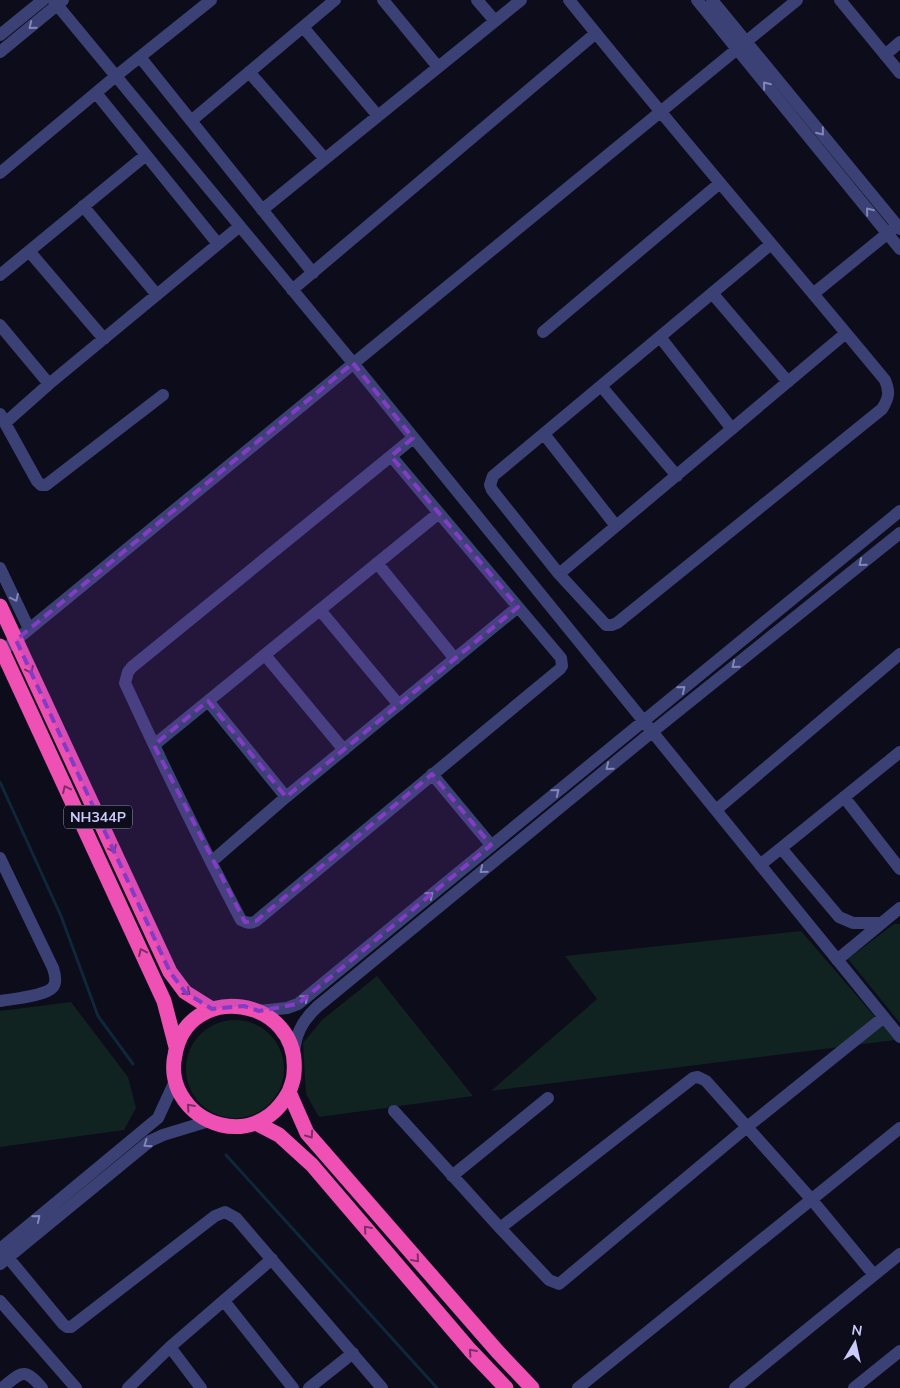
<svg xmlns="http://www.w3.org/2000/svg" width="900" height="1388" font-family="Mulish,sans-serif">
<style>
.green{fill:#102320}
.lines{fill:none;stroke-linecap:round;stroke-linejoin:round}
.stream{stroke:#0f273b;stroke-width:3}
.minor{stroke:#3b4175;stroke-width:12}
.highway{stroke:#ef50b3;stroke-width:15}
.oneway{stroke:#8286b8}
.oneway2{stroke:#7e2e66}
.marked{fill:#833cc5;fill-opacity:0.2;stroke:#833cc5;stroke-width:4;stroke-dasharray:10 6;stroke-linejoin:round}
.labels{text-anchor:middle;stroke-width:4;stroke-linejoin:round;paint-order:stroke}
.shield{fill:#0d0c1a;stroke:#9192b7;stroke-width:1}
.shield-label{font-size:14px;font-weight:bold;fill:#cacbfa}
</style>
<rect width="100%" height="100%" fill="#0d0c1a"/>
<!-- green -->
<path class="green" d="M894 924H900V1023L848 959Z
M801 931 895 1040 491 1091 597 999 565 956Z
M377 976 473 1096 319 1117 306 1094 303 1043 322 1020Z
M71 1002 128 1077 136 1108 124 1130 0 1147V1011Z
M186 1069a49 49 0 1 1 98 0a49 49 0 1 1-98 0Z"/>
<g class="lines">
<!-- stream -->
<path class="stream" d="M0 782 61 916 98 1016 133 1064
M226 1155 437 1388"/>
<!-- minor -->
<path class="minor" d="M53 0 353 363 900 1037
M383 0 438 67
M477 0 495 21
M569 0C672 128 780 253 885 380 890 392 889 398 882 409L617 623 612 625H606L559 574 492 490 490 485 493 476 771 244
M697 0 900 249
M712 0 900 229
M840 0 900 73
M303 27 378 116
M0 35 43 0
M0 52 63 0
M885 55 900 42
M140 57 313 273
M249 72 325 159
M96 93 218 244
M191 121 335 0
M0 173 116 76 211 0
M83 206 157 295
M262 210 521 0
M29 251 104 339
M0 275 146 155
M292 290 596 33
M712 293 788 382
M813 294 893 229
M0 325 49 384
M543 332 720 183
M660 337 732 429
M601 386 677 476
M0 414 37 481 41 485H46L163 395
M5 423 49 384 240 226
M544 434 616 526
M391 456 561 658 562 666 560 669 256 921C250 924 247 923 241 920 200 842 162 763 125 683L128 672 132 667 391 456 413 438
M377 563 455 659
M0 568 29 629
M559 574 846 333
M320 610 399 705
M0 653 797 0
M265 655 344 750
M208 701 286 797
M154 745 439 513
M432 774 491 845
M844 797 900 869
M716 810 900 654
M781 848 839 917 853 923H882
M0 858 53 968C55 974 57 982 53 987 46 996 12 999 0 1001
M211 862 286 797 518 607
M760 865 900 752
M837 960 900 908
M259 1011 287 1008 298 1004 900 511
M294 1055C295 1035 302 1021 317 1007L652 732 900 533
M394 1111 500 1228 549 1280 559 1284 747 1127 884 1017
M452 1176 548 1098
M500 1228 693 1078 698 1077 706 1081 812 1200 874 1275
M0 1249 158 1118 175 1081
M1 1249 63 1324 67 1327H71L215 1216 225 1212 236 1218 382 1388
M0 1264 150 1141 163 1135 209 1121
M0 1301 76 1388
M224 1301 293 1388
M170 1347 201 1388
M2 1388C22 1372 24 1367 42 1388
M128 1388 170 1347 272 1259
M309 1388 353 1353
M578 1388 900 1128
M735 1388 900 1254
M854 1388 900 1351"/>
<!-- highway -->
<path class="highway" d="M0 606 170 972 185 992 212 1009
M0 646 164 1001 176 1047
M289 1092C284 1101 278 1109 270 1115 240 1137 199 1126 181 1095 174 1083 172 1068 175 1055 187 980 301 996 294 1073 294 1080 291 1086 289 1092L307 1133 497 1351 532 1388
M256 1123 279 1135 312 1165 470 1350 506 1388"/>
</g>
<!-- one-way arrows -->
<defs><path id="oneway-chevron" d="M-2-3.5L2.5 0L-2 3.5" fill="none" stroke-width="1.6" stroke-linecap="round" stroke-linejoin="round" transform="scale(1.25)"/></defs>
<g class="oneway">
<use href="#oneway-chevron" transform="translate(32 26) rotate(141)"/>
<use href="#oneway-chevron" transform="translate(766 85) rotate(-129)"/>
<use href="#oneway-chevron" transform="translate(821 132) rotate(51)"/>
<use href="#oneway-chevron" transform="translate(869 211) rotate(-129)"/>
<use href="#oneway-chevron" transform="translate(862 563) rotate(141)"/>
<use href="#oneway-chevron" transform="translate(15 598) rotate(65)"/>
<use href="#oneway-chevron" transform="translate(735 665) rotate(141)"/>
<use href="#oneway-chevron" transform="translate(682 689) rotate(-39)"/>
<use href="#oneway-chevron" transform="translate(609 767) rotate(141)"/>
<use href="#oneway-chevron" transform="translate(556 792) rotate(-39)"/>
<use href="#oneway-chevron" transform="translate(483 870) rotate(141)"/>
<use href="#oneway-chevron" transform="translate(430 895) rotate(-39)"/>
<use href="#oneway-chevron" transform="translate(305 998) rotate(-39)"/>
<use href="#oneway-chevron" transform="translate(147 1144) rotate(145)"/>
<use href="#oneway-chevron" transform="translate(37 1218) rotate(-40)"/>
</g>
<g class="oneway2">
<use href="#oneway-chevron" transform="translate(30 670) rotate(65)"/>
<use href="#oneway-chevron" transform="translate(66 789) rotate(-115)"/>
<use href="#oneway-chevron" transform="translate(113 849) rotate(65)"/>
<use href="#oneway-chevron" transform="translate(142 952) rotate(-115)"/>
<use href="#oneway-chevron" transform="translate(187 992) rotate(40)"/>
<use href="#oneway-chevron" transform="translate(190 1107) rotate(-132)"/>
<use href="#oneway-chevron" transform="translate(310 1135) rotate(55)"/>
<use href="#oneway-chevron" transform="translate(367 1229) rotate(-131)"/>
<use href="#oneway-chevron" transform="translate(416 1259) rotate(49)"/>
<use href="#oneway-chevron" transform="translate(472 1352) rotate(-132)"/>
</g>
<!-- marked area -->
<path class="marked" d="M353 363 413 438 391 456 518 607 286 797 208 701 154 745 245 922 256 921 432 774 491 845 298 1004 259 1011 244 1006 212 1009 185 992 170 972 16 640Z"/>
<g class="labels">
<!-- shield labels -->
<rect class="shield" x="64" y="805.5" width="68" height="23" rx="4"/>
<g class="shield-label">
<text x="98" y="822">NH344P</text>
</g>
</g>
<!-- north arrow -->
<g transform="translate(855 1343) rotate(9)" stroke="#0d0c1a" stroke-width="4" paint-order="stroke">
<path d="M0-4L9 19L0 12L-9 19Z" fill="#cacbfa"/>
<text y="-8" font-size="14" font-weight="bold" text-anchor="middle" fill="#cacbfa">N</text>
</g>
</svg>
